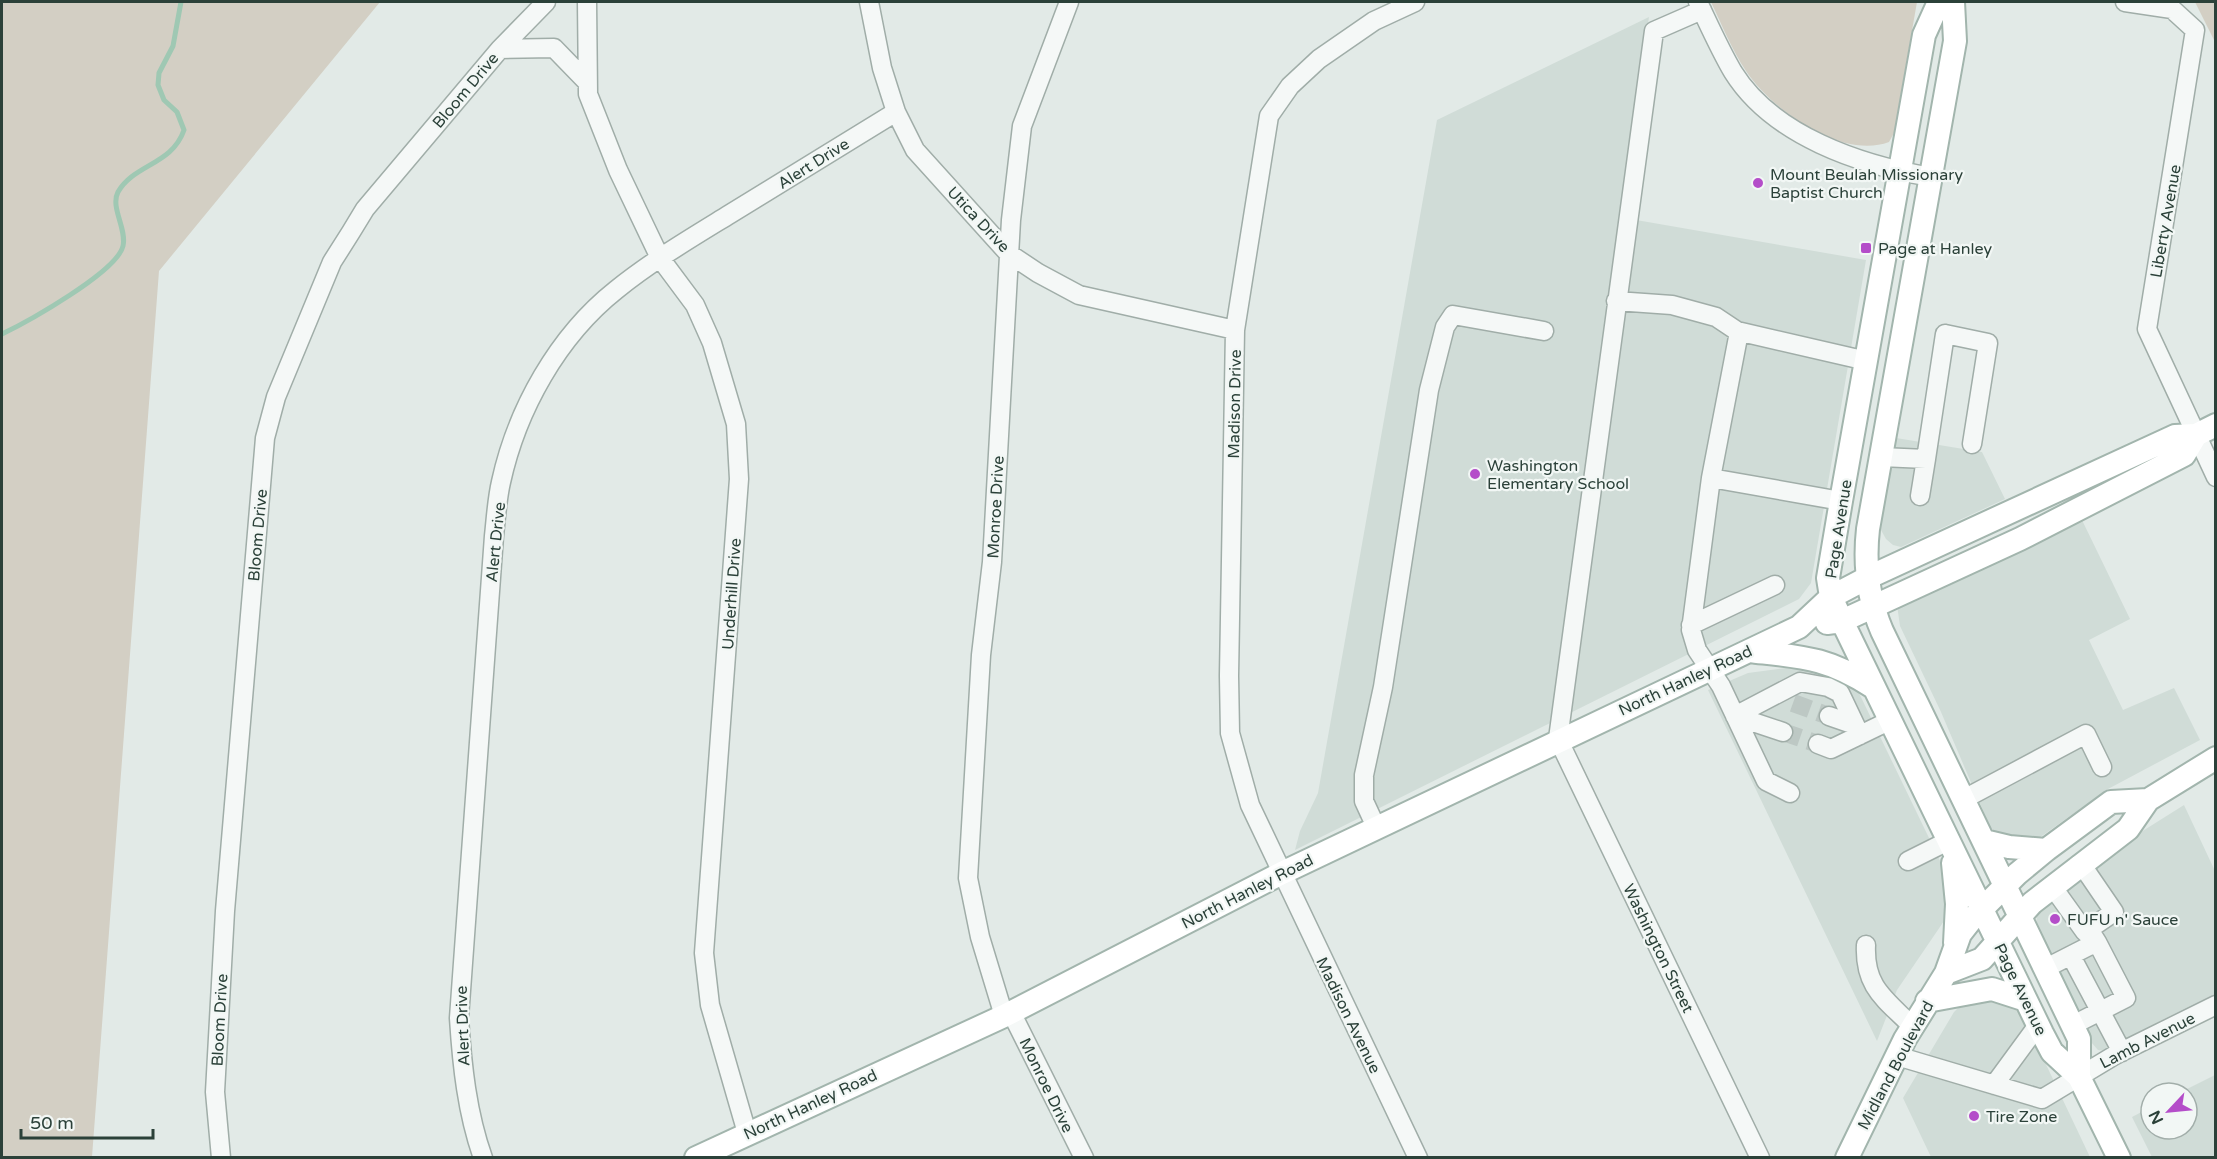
<svg xmlns="http://www.w3.org/2000/svg" width="2217" height="1159" font-family="'Varela Round',sans-serif">
<style>
.built{fill:#d0dcd7}
.green{fill:#d3cfc4}
.lines{fill:none;stroke-linecap:round;stroke-linejoin:round}
.stream{stroke:#9fc8b3;stroke-width:5}
.minor-tunnel{stroke:#bdc8c4;stroke-width:18;stroke-dasharray:18 9;stroke-linecap:butt}
.minor-casing{stroke:#a0ada8;stroke-width:21}
.major-casing{stroke:#a2b5ad;stroke-width:26}
.minor{stroke:#f5f8f7;stroke-width:18}
.major{stroke:#fff;stroke-width:22}
.poi-dot{fill:#b44dc9;stroke:#f2f7f5;stroke-width:2}
.labels{text-anchor:middle;stroke-width:4.5;stroke-linejoin:round;paint-order:stroke}
.street-label{font-size:16px;fill:#2b4139;stroke:#f2f7f5}
.poi-label{font-size:16px;fill:#2b4139;stroke:#f2f7f5;text-anchor:start}
</style>
<rect width="100%" height="100%" fill="#e2eae7"/>
<!-- built -->
<path class="built" d="M1649 17 1619 217 1866 260 1811 583 1799 599 1295 850 1300 831 1318 793 1437 120Z
M1896 438 1982 452 2005 499 1901 547 1893 545 1886 539 1881 530 1880 519Z
M2081 518 2130 619 2089 640 2123 710 2174 688 2200 740 2108 789 2032 843 1999 835 1990 827 1941 712 1900 626 1897 605Z
M1809 665 1846 679 1859 693 1943 867 1949 909 1944 921 1897 990 1877 1041 1708 690 1748 673Z
M2184 805 2215 871V994L2104 1051 2098 1050 2091 1042 2038 932 2036 924 2038 907 2087 866Z
M1983 997 2013 1005 2021 1012 2090 1157H1931L1903 1098 1954 1012 1961 1005Z
M2215 1075V1157H2152L2132 1117 2151 1107V1129H2187V1093H2179Z"/>
<!-- green -->
<path class="green" d="M2 2H380L159 271 92 1157H2Z
M1711 2H1917L1894 133 1889 142C1842 160 1772 110 1746 71 1732 50 1722 25 1711 2Z
M2195 2H2215V42Z"/>
<g class="lines">
<!-- stream -->
<path class="stream" d="M2 334C27 322 117 272 123 246 127 229 110 207 118 192 134 164 172 165 184 130L177 112 164 100 158 85 159 73 173 46 181 2"/>
<!-- minor-tunnel -->
<path class="minor-tunnel" d="M1793 703 1829 716
M1783 732 1818 744"/>
<!-- minor casing -->
<g class="minor-casing">
<path id="minor" d="M587 2 588 94 618 170 660 258 695 305 712 343 736 424 739 479 704 953 710 1005 747 1133
M869 2 882 68 896 112 915 150 1008 253 1038 273 1079 295 1235 330
M1415 2 1374 21 1319 59 1290 86 1269 116 1235 330 1229 676 1230 733 1250 805 1418 1158
M1698 2C1709 25 1720 50 1733 72 1773 136 1860 165 1931 177
M2125 2 2172 9 2195 30 2147 329 2216 477
M1702 10 1654 31 1558 739 1760 1158
M500 49 554 48 587 82
M1616 301 1672 305 1716 317 1737 331 1867 361
M1739 332 1711 478 1691 630 1697 650 1721 686 1766 781 1790 793
M1881 457 1926 459 1920 496
M1926 459 1945 334 1988 343 1972 444
M1711 478 1841 501
M1691 625 1775 585
M1735 716 1800 682 1828 687 1840 693 1860 735
M1735 716 1783 732
M1829 716 1855 725
M1818 744 1831 749 1891 720
M1964 799 2086 734 2102 767
M1376 827 1364 801V775L1383 687 1429 390 1445 327 1453 315 1544 331
M1908 861 1950 840
M2052 886 2085 932 2114 912 2086 871 2078 865
M1866 945C1864 987 1885 999 1912 1026
M2071 956 2122 1052
M2046 968 2097 942 2092 934
M1011 1012 1084 1158
M1004 1016 980 937 968 878 981 655 992 562 1011 220 1022 126 1069 2
M2073 1025 2126 998 2097 942
M1897 1056 2042 1099 2115 1055 2216 1005
M1994 1085 2038 1025
M221 1158 215 1092 225 911 265 438 276 397 332 262 351 232 365 209 500 49 546 2
M483 1158C467 1113 462 1065 459 1018L494 536C496 518 497 499 501 482 517 409 558 336 616 290 652 261 691 238 730 214 785 180 841 146 896 112"/>
</g>
<!-- major casing -->
<g class="major-casing">
<path id="major" d="M1939 2 1924 35 1841 501 1828 578 1831 597 1842 621 2042 1033 2052 1052 2079 1077 2119 1158
M1953 2 1955 41 1868 529C1864 564 1868 598 1882 631L2079 1039V1077
M1827 623 1842 621 2020 539 2184 455 2196 435
M1749 651C1802 657 1827 657 1873 687
M1984 841 2009 847 2046 850
M1953 863 1957 904 1955 943
M1946 973 1982 959 2032 903 2128 829 2148 800 2216 758
M1927 1001 1992 989 2026 1000
M696 1158 1004 1016 1282 873 1799 627 1831 597 1867 578 2175 436 2196 435 2216 425
M1847 1158 1905 1039 1946 973 1960 934 1971 920 2017 874 2046 850 2111 802 2148 800"/>
</g>
<!-- minor -->
<use href="#minor" class="minor"/>
<!-- major -->
<use href="#major" class="major"/>
</g>
<!-- markers -->
<g class="poi-dot">
<circle cx="1758" cy="183" r="6"/>
<rect x="1860" y="242" width="12" height="12" rx="3"/>
<circle cx="1475" cy="474" r="6"/>
<circle cx="2055" cy="919" r="6"/>
<circle cx="1974" cy="1116" r="6"/>
</g>
<g class="labels">
<!-- street labels -->
<g class="street-label">
<text transform="translate(465 90) rotate(-50)" y="6">Bloom Drive</text>
<text transform="translate(813 163) rotate(-32)" y="6">Alert Drive</text>
<text transform="translate(979 219) rotate(47)" y="6">Utica Drive</text>
<text transform="translate(2165 221) rotate(-80)" y="6">Liberty Avenue</text>
<text transform="translate(1234 404) rotate(-89)" y="6">Madison Drive</text>
<text transform="translate(995 507) rotate(-87)" y="6">Monroe Drive</text>
<text transform="translate(1838 529) rotate(-81)" y="6">Page Avenue</text>
<text transform="translate(257 535) rotate(-85)" y="6">Bloom Drive</text>
<text transform="translate(495 542) rotate(-84)" y="6">Alert Drive</text>
<text transform="translate(731 594) rotate(-86)" y="6">Underhill Drive</text>
<text transform="translate(1685 680) rotate(-25)" y="6">North Hanley Road</text>
<text transform="translate(1247 891) rotate(-27)" y="6">North Hanley Road</text>
<text transform="translate(1659 948) rotate(64)" y="6">Washington Street</text>
<text transform="translate(2021 989) rotate(64)" y="6">Page Avenue</text>
<text transform="translate(1349 1015) rotate(64)" y="6">Madison Avenue</text>
<text transform="translate(219 1020) rotate(-87)" y="6">Bloom Drive</text>
<text transform="translate(462 1026) rotate(-92)" y="6">Alert Drive</text>
<text transform="translate(2147 1040) rotate(-27)" y="6">Lamb Avenue</text>
<text transform="translate(1895 1065) rotate(-62)" y="6">Midland Boulevard</text>
<text transform="translate(1047 1085) rotate(64)" y="6">Monroe Drive</text>
<text transform="translate(810 1104) rotate(-25)" y="6">North Hanley Road</text>
</g>
<!-- poi labels -->
<g class="poi-label">
<text x="1770" y="180">Mount Beulah Missionary<tspan x="1770" dy="18">Baptist Church</tspan></text>
<text x="1878" y="254">Page at Hanley</text>
<text x="1487" y="471">Washington<tspan x="1487" dy="18">Elementary School</tspan></text>
<text x="2067" y="925">FUFU n' Sauce</text>
<text x="1986" y="1122">Tire Zone</text>
</g>
</g>
<!-- border -->
<rect width="2217" height="1159" fill="none" stroke="#2b4139" stroke-width="6"/>
<!-- north arrow -->
<g transform="translate(2169 1111) rotate(244)"><circle r="28" fill="#f2f7f5" stroke="#a2aeaa" stroke-width="1.5"/>
<path d="M0-4.5L10 22L0 15L-10 22Z" fill="#b44dc9"/>
<text y="-9" font-size="16" font-weight="bold" text-anchor="middle" fill="#2b4139">N</text>
</g>
<!-- scale -->
<path d="M21 1129v9h132v-9" fill="none" stroke="#2b4139" stroke-width="3"/>
<text x="30" y="1129" font-size="18" fill="#2b4139" stroke="#f2f7f5" stroke-width="4.5" paint-order="stroke">50 m</text>
</svg>
